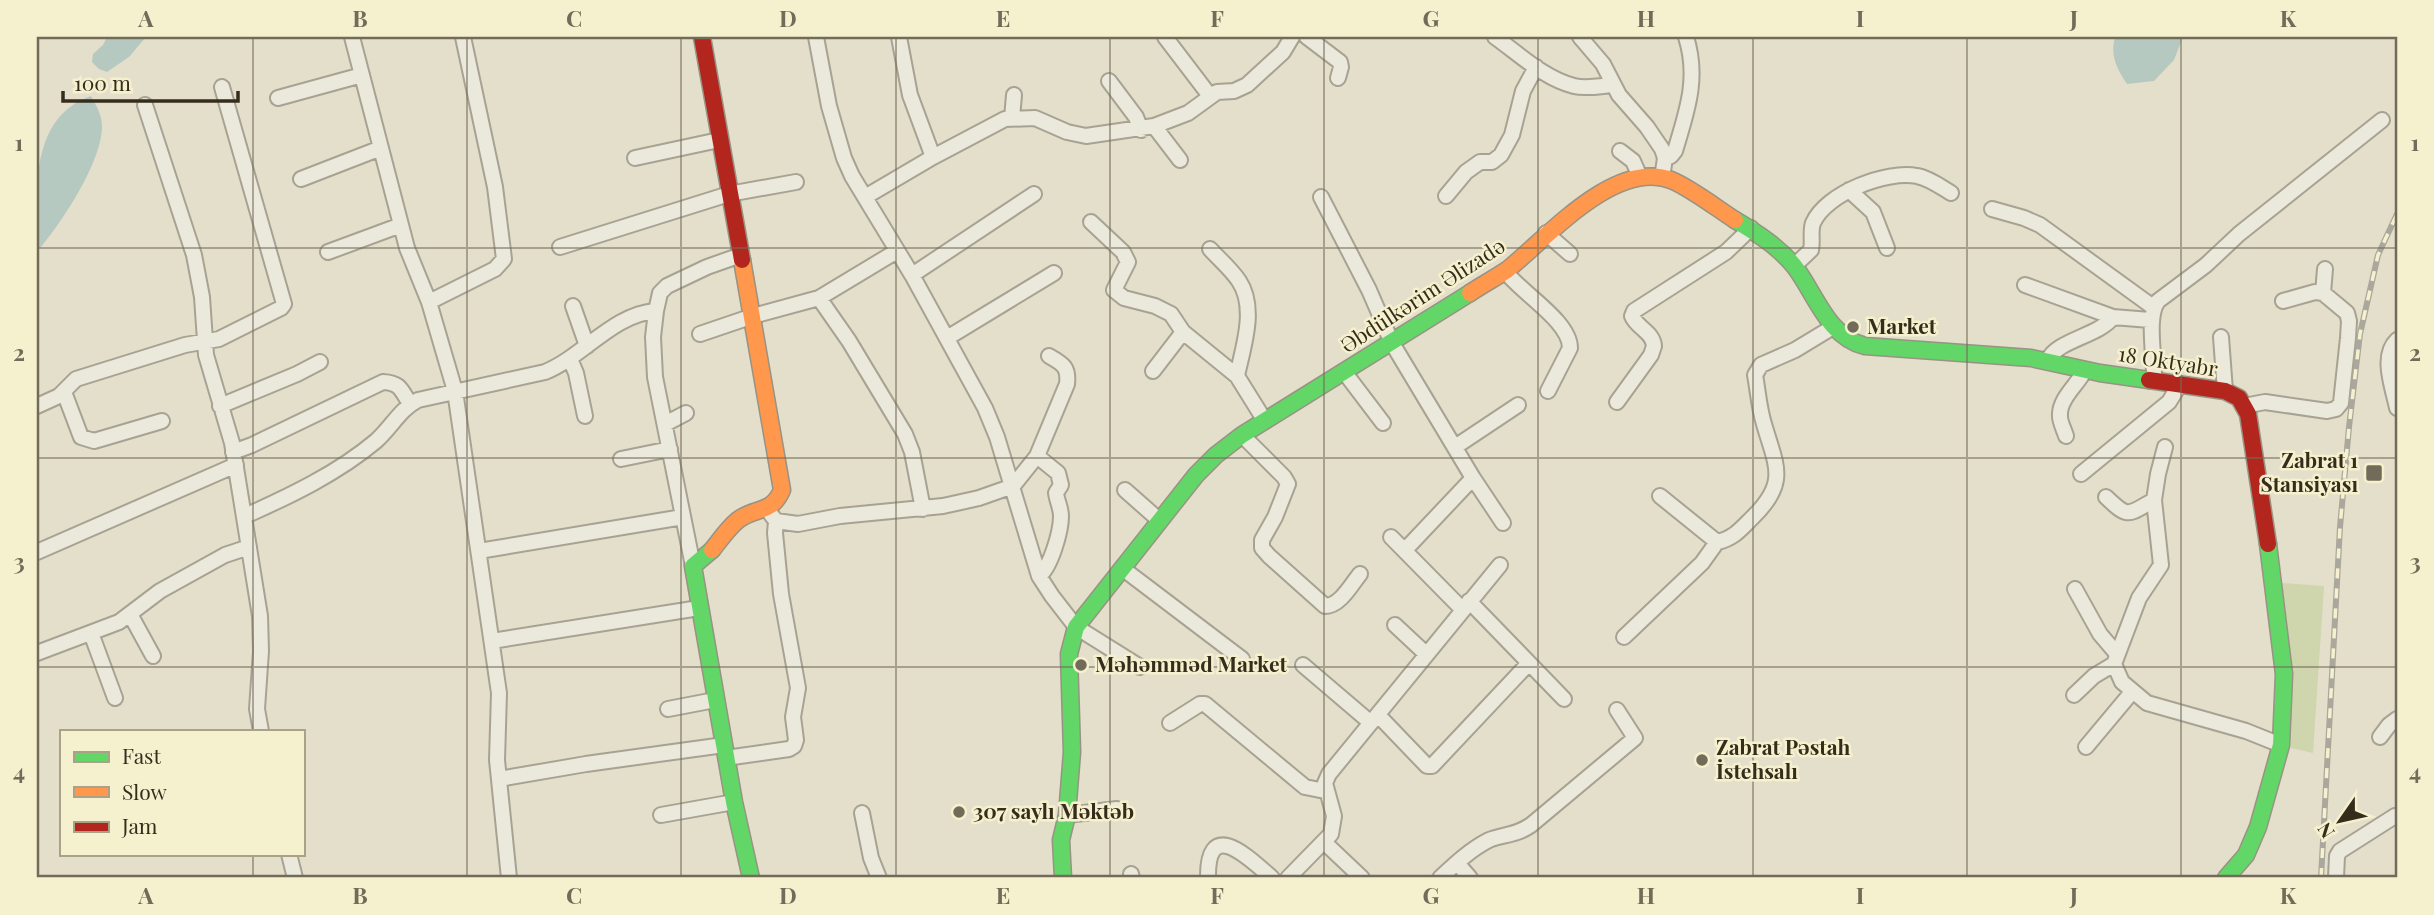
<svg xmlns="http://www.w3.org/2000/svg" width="2434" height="915" font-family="'Playfair Display',serif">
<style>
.green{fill:#cfd5ac}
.water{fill:#b6c9c0}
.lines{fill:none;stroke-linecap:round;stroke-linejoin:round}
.street-casing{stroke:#a8a293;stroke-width:18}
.fast-casing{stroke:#989384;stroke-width:19}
.slow-casing{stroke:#989384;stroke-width:19}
.jam-casing{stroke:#989384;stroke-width:19}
.street{stroke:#ebe8dc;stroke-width:14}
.fast{stroke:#63d668;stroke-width:16}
.slow{stroke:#ff974d;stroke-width:16}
.jam{stroke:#b3261e;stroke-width:16}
.rail-casing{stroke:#aaa79c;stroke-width:6}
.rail{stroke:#f5f0ce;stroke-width:3.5;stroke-dasharray:10;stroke-linecap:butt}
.grid{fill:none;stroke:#736b59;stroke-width:2;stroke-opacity:0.55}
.poi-dot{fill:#736b59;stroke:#f5f0ce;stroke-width:2.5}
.labels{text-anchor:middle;stroke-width:5;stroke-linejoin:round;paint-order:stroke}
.street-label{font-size:21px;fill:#362c1c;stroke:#f5f0ce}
.poi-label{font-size:21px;font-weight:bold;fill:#362c1c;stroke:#f5f0ce;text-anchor:start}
.neatline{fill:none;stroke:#736b59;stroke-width:2.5}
.grid-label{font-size:23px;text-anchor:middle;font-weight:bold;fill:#736b59}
</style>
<rect width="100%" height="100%" fill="#e4dfca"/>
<!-- green -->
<path class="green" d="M2281 583 2324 586 2313 753 2291 748 2290 665Z"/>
<!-- water -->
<path class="water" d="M107 37H146L129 57 107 72 99 69 92 62 93 54 103 45Z
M2115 37H2183L2174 60 2154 81 2127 84C2116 68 2110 55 2115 37Z
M91 96C96 105 102 115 102 126 102 163 60 225 37 252 37 198 27 118 91 96Z"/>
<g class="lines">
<!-- street casing -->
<g class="street-casing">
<path id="street" d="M352 37 401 225 407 248 429 302 455 391 499 693 497 760 509 878
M816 37 829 106 844 158 852 176 912 275 985 408 997 437 1039 576 1052 596 1076 627 1140 667
M899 37 910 95 933 157
M1165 37 1210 96
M1307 37 1340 62 1341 67 1338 78
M1495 37C1519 54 1545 79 1574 86 1586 89 1600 86 1613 85
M1580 37 1603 64 1619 95 1647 127 1662 149 1665 158 1662 178
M1109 81 1136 117 1141 130
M278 98 362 75
M145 105 194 255 202 297 206 355 232 443 260 616 261 651 257 709 261 731
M1012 118 1014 95
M1154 126 1180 160
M1620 151 1633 161 1640 177
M635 158 719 140
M1665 158 1671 156 1675 151C1687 111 1699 78 1686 37
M301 179 381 148
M1849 190 1873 212 1887 248
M1446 196 1466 172 1480 162H1492L1501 155 1512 135 1523 91 1536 67
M865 197 933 157 1005 119 1035 118 1067 132 1086 136 1154 126 1188 113 1217 92 1234 91 1247 85 1283 52 1292 37
M1321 197 1369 290 1392 343 1473 478 1503 523
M1992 209 2024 218 2040 225 2153 307
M1091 222 1123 252 1128 262 1114 290 1124 298 1155 306 1171 314 1183 332 1237 376 1265 421
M1546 233 1570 254
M560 247 729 194 796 182
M1210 249C1219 259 1231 269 1239 281 1257 308 1243 347 1237 376
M328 252 401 225
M1794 266 1811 250C1813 242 1810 231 1813 223 1826 193 1887 170 1917 176 1929 178 1941 187 1951 193
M1505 271C1520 292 1570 321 1570 348L1548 391
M912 275 1034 194
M2025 285 2113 317 2150 320
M2323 293 2325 269
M819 298 849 341 905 434 912 452 923 509
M429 302 495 269 504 259 495 187 463 37
M573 306 587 346
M700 334 753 316 819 298 897 251
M2221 337 2225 391
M947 338 1054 273
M2397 340C2380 356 2393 388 2397 408
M570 359 576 373 585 416
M2048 360C2057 340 2099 336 2113 317
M1153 371 1183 332
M1345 373 1383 423
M2154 380C2155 357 2146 317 2158 301L2206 265 2239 234 2382 120
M64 392 81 437 94 441 162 421
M1617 402 1651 355 1654 346C1653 332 1637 328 1632 316L1634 311 1726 252 1751 228
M37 406 59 396 76 379 185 345 219 339 281 308 284 304 222 87
M220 406 297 374 320 362
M2244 406 2265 402 2327 411 2336 409 2341 403 2348 338 2349 321 2347 313 2323 293 2315 292 2283 301
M665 424 686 413
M1242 435 1284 477 1288 484 1275 517 1262 540V548L1269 556 1325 606C1340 606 1351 585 1360 574
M2066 436C2064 429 2059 421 2060 414 2060 398 2078 384 2085 370
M1455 447 1518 405
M2165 447 2158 474 2154 500 2161 565 2139 598 2114 664 2122 682 2147 703 2246 731 2281 745
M233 452 252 445 383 382C401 383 401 390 410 404
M1037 456 1058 473 1061 485 1056 493C1057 501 1061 508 1061 516 1061 531 1051 567 1039 576
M621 459 670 449
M2081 474 2169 402 2180 384
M1125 490 1159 520
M1660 496 1717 542
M2106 497C2129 519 2127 515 2154 500
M767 509 776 521 798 524 840 516 943 506 979 498 1013 486 1037 456 1067 384C1069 367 1063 364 1049 356
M245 516C290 496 338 473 376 441 391 428 400 409 418 400L545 372C584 356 613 314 656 311
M1391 537 1462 609
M1405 550 1473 478
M479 551 683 517
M37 552 236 465
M693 566 655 377 653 337 656 311 660 293 667 286 707 267 741 255
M1122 568 1242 659
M2075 589 2100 634 2117 654
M1469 601 1564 699
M130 614 153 656
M1395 625 1426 654
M91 633 115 698
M1624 637 1702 563 1717 542C1733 539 1741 529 1752 518 1789 482 1776 466 1764 424 1759 408 1758 391 1755 375L1761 365 1795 350 1833 327
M492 641 699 608
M37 653 119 622 160 591 225 555 249 547
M1303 665 1371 723
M2074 695 2094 676 2114 664
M668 709 715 700
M1378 715 1427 766H1432L1529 663
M1170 723 1200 704H1205L1305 787 1325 791
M2380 737 2389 725 2397 719
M2086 747 2132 692
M726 758 789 749 794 746 796 740 793 717 798 688 781 594 775 533 776 521
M499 779 586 764 724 745
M862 813 871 858 879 878
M661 815 734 802
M1067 815 1117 809
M1324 842 1362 878
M289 854 295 878
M1457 863 1470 878
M1131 874 1132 878
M1208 878C1207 816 1249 858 1272 878
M1288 878 1331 834 1334 816 1325 783 1329 774 1500 565
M1440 878C1455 864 1471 849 1489 840 1504 834 1515 836 1531 825L1635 738 1617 710
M2336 878 2337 856 2340 851 2395 816"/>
</g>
<!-- fast casing -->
<g class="fast-casing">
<path id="fast" d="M1735 220C1757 233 1779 247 1795 267 1816 295 1828 337 1865 346L2031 358 2100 373 2149 380
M712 550 693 566 734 802 751 878
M1063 878 1061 840 1067 815 1072 752 1069 654 1076 627 1196 475 1216 455 1242 435 1470 293
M2226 878 2246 855 2258 827 2281 745 2284 674 2268 544"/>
</g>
<!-- slow casing -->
<g class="slow-casing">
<path id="slow" d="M1470 293C1482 285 1495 278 1507 270 1546 239 1614 159 1671 180 1689 187 1718 209 1735 220
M712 550C720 540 728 528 738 520 756 506 771 515 782 490L742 260"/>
</g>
<!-- jam casing -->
<g class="jam-casing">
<path id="jam" d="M702 37 742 260
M2149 380 2225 391 2239 398 2248 414 2268 544"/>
</g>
<!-- street -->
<use href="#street" class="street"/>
<!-- fast -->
<use href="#fast" class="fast"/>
<!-- slow -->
<use href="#slow" class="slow"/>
<!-- jam -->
<use href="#jam" class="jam"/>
<!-- rail casing -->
<g class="rail-casing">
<path id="rail" d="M2321 878 2340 527 2349 427 2360 334 2378 255 2397 214"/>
</g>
<!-- rail -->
<use href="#rail" class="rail"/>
</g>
<!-- grid -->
<path class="grid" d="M253 37V731M467 37V878M681 37V878M896 37V878M1110 37V878M1324 37V878M1538 37V878M1753 37V878M1967 37V878M2181 37V878M37 248H2397M37 458H2397M37 667H2397M253 854V878"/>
<!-- markers -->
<g class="poi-dot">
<circle cx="1853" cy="327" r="7"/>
<rect x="2365" y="464" width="18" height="18" rx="3.5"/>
<circle cx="1081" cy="665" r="7"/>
<circle cx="1702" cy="760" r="7"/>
<circle cx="959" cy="812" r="7"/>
</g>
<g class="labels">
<!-- street labels -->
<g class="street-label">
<text transform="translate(1423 296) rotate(-33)" y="7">Əbdülkərim Əlizadə</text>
<text transform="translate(2168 362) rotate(9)" y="7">18 Oktyabr</text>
</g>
<!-- poi labels -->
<g class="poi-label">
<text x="1867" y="334">Market</text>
<text x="2358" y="468" text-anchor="end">Zabrat 1<tspan x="2358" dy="24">Stansiyası</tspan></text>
<text x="1095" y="672">Məhəmməd Market</text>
<text x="1716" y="755">Zabrat Pəstah<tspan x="1716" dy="24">İstehsalı</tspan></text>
<text x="973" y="819">307 saylı Məktəb</text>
</g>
</g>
<!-- border -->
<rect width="2434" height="915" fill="none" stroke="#f5f0ce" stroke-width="77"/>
<!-- legend -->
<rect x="60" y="730" width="245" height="126" fill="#f5f0ce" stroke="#a9a287" stroke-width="2"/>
<rect x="74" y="752" width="35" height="10" fill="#63d668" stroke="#a9a287" stroke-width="2"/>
<text x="122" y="764" font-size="21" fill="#362c1c">Fast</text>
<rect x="74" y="787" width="35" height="10" fill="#ff974d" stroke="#a9a287" stroke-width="2"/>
<text x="122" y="800" font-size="21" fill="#362c1c">Slow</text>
<rect x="74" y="822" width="35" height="10" fill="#b3261e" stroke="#a9a287" stroke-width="2"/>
<text x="122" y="834" font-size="21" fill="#362c1c">Jam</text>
<!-- north arrow -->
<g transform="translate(2340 821) rotate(236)" stroke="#f5f0ce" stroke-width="5" paint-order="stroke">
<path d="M0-5L12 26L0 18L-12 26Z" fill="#362c1c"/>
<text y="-10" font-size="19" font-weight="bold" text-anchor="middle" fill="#362c1c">N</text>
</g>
<!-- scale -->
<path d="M63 91v10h175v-10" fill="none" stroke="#362c1c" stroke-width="3.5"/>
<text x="74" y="91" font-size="21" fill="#362c1c" stroke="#f5f0ce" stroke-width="5" paint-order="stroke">100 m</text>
<rect x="38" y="38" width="2358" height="838" class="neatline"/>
<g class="grid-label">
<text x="146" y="27">A</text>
<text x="360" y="27">B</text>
<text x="574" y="27">C</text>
<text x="788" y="27">D</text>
<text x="1003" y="27">E</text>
<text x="1217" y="27">F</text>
<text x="1431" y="27">G</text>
<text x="1646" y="27">H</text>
<text x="1860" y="27">I</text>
<text x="2074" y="27">J</text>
<text x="2288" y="27">K</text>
<text x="19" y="151">1</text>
<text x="2415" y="151">1</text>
<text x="19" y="361">2</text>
<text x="2415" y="361">2</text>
<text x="19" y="570">3</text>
<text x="2415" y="570">3</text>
<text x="19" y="780">4</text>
<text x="2415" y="780">4</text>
<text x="146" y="904">A</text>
<text x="360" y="904">B</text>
<text x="574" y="904">C</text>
<text x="788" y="904">D</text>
<text x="1003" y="904">E</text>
<text x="1217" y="904">F</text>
<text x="1431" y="904">G</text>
<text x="1646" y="904">H</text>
<text x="1860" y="904">I</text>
<text x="2074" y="904">J</text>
<text x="2288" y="904">K</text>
</g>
</svg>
